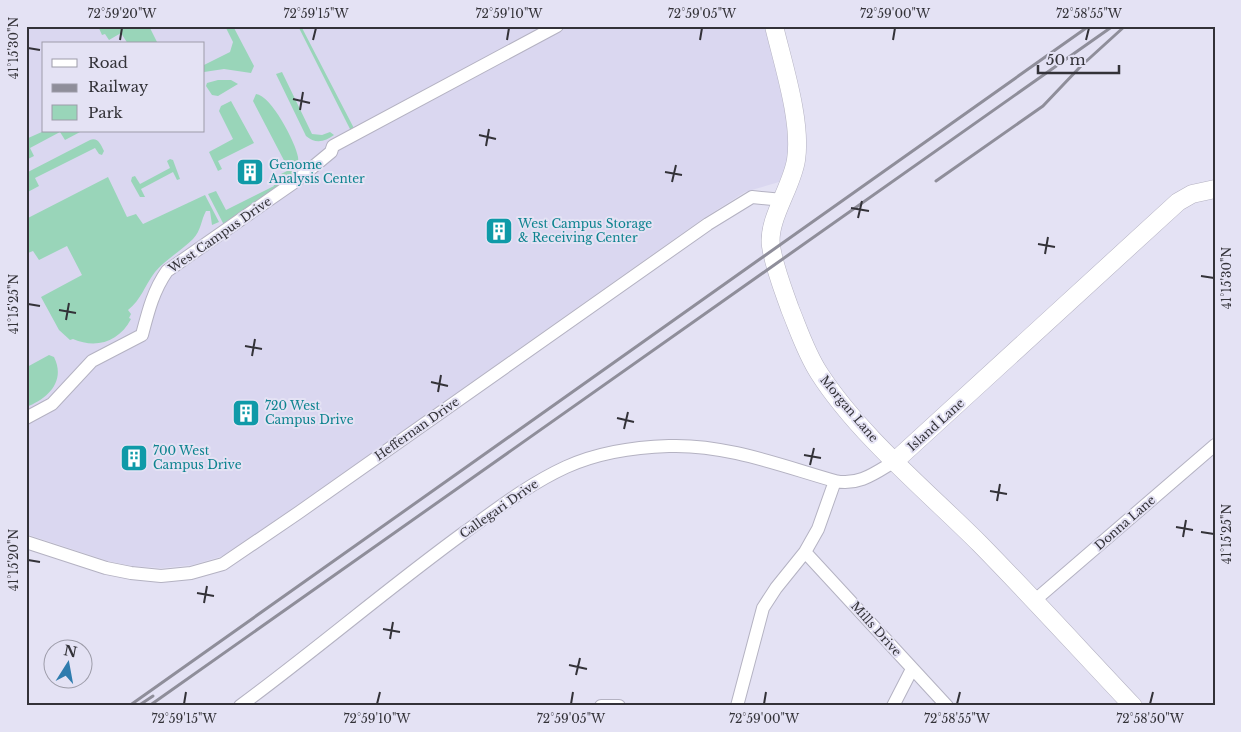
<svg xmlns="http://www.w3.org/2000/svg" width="1241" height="732" font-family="'Libre Baskerville',serif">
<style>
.built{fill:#dad7f0;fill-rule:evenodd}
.green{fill:#99d5b9}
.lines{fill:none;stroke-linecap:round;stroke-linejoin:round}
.street-casing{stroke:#b4b2c2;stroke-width:14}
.secondary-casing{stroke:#b4b2c2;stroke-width:19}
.street{stroke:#fff;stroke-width:12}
.secondary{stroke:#fff;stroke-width:18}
.rail{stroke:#8f8e9a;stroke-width:3}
.ticks{fill:none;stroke:#333238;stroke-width:2}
.labels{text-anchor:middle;stroke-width:4;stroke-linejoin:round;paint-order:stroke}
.culture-label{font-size:12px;fill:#0d838f;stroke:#e4e2f4;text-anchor:start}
.street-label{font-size:12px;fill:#333238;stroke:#e4e2f4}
.neatline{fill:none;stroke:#333238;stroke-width:2}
.ticks-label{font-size:12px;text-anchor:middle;fill:#333238}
</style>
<rect width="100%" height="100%" fill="#e4e2f4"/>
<!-- built -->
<path class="built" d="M26 26H766L786 115 789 159 779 182 745 192 704 218 298 505 223 556 192 565 162 568 132 566 108 561 26 534ZM44 44H204V131H44Z"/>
<!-- green -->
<path class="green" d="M98 26H149L158 44H128L121 33 109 40 105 34 102 35Z
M225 26H233L254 66 251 73 224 69 204 72V65L230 52 233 42Z
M298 26H301L359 138 351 131Z
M282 72 312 134 322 135 330 132 334 135C325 142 315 144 306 136L276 74Z
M218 80H231L238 84 218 96 212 95 206 86 207 83Z
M256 94C271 95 296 143 298 157 299 164 297 170 294 175L224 225 208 194 216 191 226 210 274 186 271 179 289 170 253 101Z
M231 101 254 143 218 161 222 169 218 171 209 152 233 139 219 111 221 106Z
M44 131H82L65 140 60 132 30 148 34 156 26 160V139Z
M90 140C98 137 101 145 104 151L102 155 99 154 95 148 35 178 39 186 26 193V173Z
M170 159 173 160 180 179 177 180 173 172 141 189 145 197H140L131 181 132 177 135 176 140 184 170 168 167 161Z
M108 177 127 217 136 214 143 224 205 195 219 222 212 225 210 211H206C201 220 201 231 193 239 181 251 166 259 155 272 145 285 141 300 128 310L131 314 129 318 131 319C119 342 96 349 73 339L70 340 59 330 41 297 82 275 67 246 39 260 33 251 28 253 26 249V219Z
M49 355 54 357C66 381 48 399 26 407V372L29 370 27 367Z"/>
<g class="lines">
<!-- street casing -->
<g class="street-casing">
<path id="street" d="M26 418 52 404 92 361 142 335C148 312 153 291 167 271L296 181 331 152 333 146 557 26
M26 542 106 568 131 573 161 576 191 573 223 564 298 513 708 224 752 197 783 200
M805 552 947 706
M1034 601 1215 445
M240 706C316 650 388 588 465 532 497 509 529 484 566 467 597 453 635 447 669 446 726 444 782 466 835 481
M601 706H619
M737 706 763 608 776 588 805 552 818 529 835 481C859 486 875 473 895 461
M893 706 912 669"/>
</g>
<!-- secondary casing -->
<g class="secondary-casing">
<path id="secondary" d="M774 26C783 64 802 122 796 160 792 187 767 220 771 246 774 267 783 289 790 309 799 331 806 353 819 373 858 434 928 492 980 544 1032 597 1082 652 1133 706
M895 461 1178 202 1192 194 1215 189"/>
</g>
<!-- street -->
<use href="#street" class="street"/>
<!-- secondary -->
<use href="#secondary" class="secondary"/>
<!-- rail -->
<path class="rail" d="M936 181 1043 106 1081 66 1125 26
M129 706 1089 26
M138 706 153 696
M149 706 1113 26"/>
</g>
<!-- ticks -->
<path class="ticks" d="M120 40 122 28M313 40 316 28M507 40 509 28M700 40 702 28M893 40 895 28M1086 40 1089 28M28 48 40 50M293 99 310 103M300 110 303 92M479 135 496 139M486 146 489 129M665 172 682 175M672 182 676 165M851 208 869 211M858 218 862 201M1038 244 1055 247M1045 254 1048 237M1201 276 1214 278M28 304 40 306M59 310 76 313M66 320 69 303M245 346 262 349M252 356 255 339M431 382 448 386M438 392 441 375M617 418 634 422M624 429 628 412M804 455 821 458M810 465 814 448M990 491 1007 494M997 501 1000 484M1176 527 1193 530M1201 532 1214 534M1183 537 1186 520M28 560 40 562M197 593 214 596M204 603 207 586M383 629 400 632M390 639 393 622M569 665 587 669M576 675 580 658M184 704 186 692M377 704 380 692M571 704 573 692M764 704 766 692M957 704 960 692M1150 704 1153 692"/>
<!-- icons -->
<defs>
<g id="building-square" transform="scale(1.4375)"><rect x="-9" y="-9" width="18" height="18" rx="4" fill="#0f9aa8" stroke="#e4e2f4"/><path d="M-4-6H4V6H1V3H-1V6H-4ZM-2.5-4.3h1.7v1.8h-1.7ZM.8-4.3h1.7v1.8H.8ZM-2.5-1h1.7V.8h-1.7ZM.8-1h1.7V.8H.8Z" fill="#fff"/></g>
</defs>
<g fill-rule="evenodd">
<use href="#building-square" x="250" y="172"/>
<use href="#building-square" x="499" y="231"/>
<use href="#building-square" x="246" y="413"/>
<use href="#building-square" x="134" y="458"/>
</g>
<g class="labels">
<!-- culture labels -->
<g class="culture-label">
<text x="269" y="169">Genome<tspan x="269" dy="14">Analysis Center</tspan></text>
<text x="518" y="228">West Campus Storage<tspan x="518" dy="14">&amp; Receiving Center</tspan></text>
<text x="265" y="410">720 West<tspan x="265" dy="14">Campus Drive</tspan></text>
<text x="153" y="455">700 West<tspan x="153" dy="14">Campus Drive</tspan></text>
</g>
<!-- street labels -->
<g class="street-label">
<text transform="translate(220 235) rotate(-35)" y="4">West Campus Drive</text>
<text transform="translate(849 409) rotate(50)" y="4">Morgan Lane</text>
<text transform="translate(936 425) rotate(-42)" y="4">Island Lane</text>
<text transform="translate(417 429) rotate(-35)" y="4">Heffernan Drive</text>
<text transform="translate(499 509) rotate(-35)" y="4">Callegari Drive</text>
<text transform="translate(1125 523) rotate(-41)" y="4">Donna Lane</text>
<text transform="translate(876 629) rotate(48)" y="4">Mills Drive</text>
</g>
</g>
<!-- border -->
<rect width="1241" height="732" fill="none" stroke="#e4e2f4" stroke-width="55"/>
<!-- legend -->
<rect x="42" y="42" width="162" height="90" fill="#e4e2f4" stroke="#9d9ca9"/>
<rect x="52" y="59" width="25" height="8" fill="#ffffff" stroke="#9d9ca9"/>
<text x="88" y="68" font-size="15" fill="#333238">Road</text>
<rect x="52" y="84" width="25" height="8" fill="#8f8e9a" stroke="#9d9ca9"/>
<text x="88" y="92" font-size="15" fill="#333238">Railway</text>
<rect x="52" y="105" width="25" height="15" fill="#99d5b9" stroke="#9d9ca9"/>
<text x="88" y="118" font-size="15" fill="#333238">Park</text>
<!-- north arrow -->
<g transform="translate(68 664) rotate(11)"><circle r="24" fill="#e4e2f4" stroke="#9d9ca9"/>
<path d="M0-4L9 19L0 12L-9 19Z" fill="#2f7cae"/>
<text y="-8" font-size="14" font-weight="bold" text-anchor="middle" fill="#333238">N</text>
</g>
<!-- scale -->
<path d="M1038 65v8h81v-8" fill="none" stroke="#333238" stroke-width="2.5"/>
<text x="1046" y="65" font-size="15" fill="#333238" stroke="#e4e2f4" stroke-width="4" paint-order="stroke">50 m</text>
<rect x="28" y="28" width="1186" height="676" class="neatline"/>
<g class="ticks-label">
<text x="122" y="18">72°59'20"W</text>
<text x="316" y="18">72°59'15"W</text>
<text x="509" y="18">72°59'10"W</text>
<text x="702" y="18">72°59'05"W</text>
<text x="895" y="18">72°59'00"W</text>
<text x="1089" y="18">72°58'55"W</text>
<text transform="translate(14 48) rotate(-90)" y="4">41°15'30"N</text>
<text transform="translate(1227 278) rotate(-90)" y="4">41°15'30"N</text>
<text transform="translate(14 304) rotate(-90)" y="4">41°15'25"N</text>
<text transform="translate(1227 534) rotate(-90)" y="4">41°15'25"N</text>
<text transform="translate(14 560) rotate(-90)" y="4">41°15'20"N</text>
<text x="184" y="723">72°59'15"W</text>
<text x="377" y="723">72°59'10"W</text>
<text x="571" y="723">72°59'05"W</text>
<text x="764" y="723">72°59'00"W</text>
<text x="957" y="723">72°58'55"W</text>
<text x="1150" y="723">72°58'50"W</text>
</g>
</svg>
